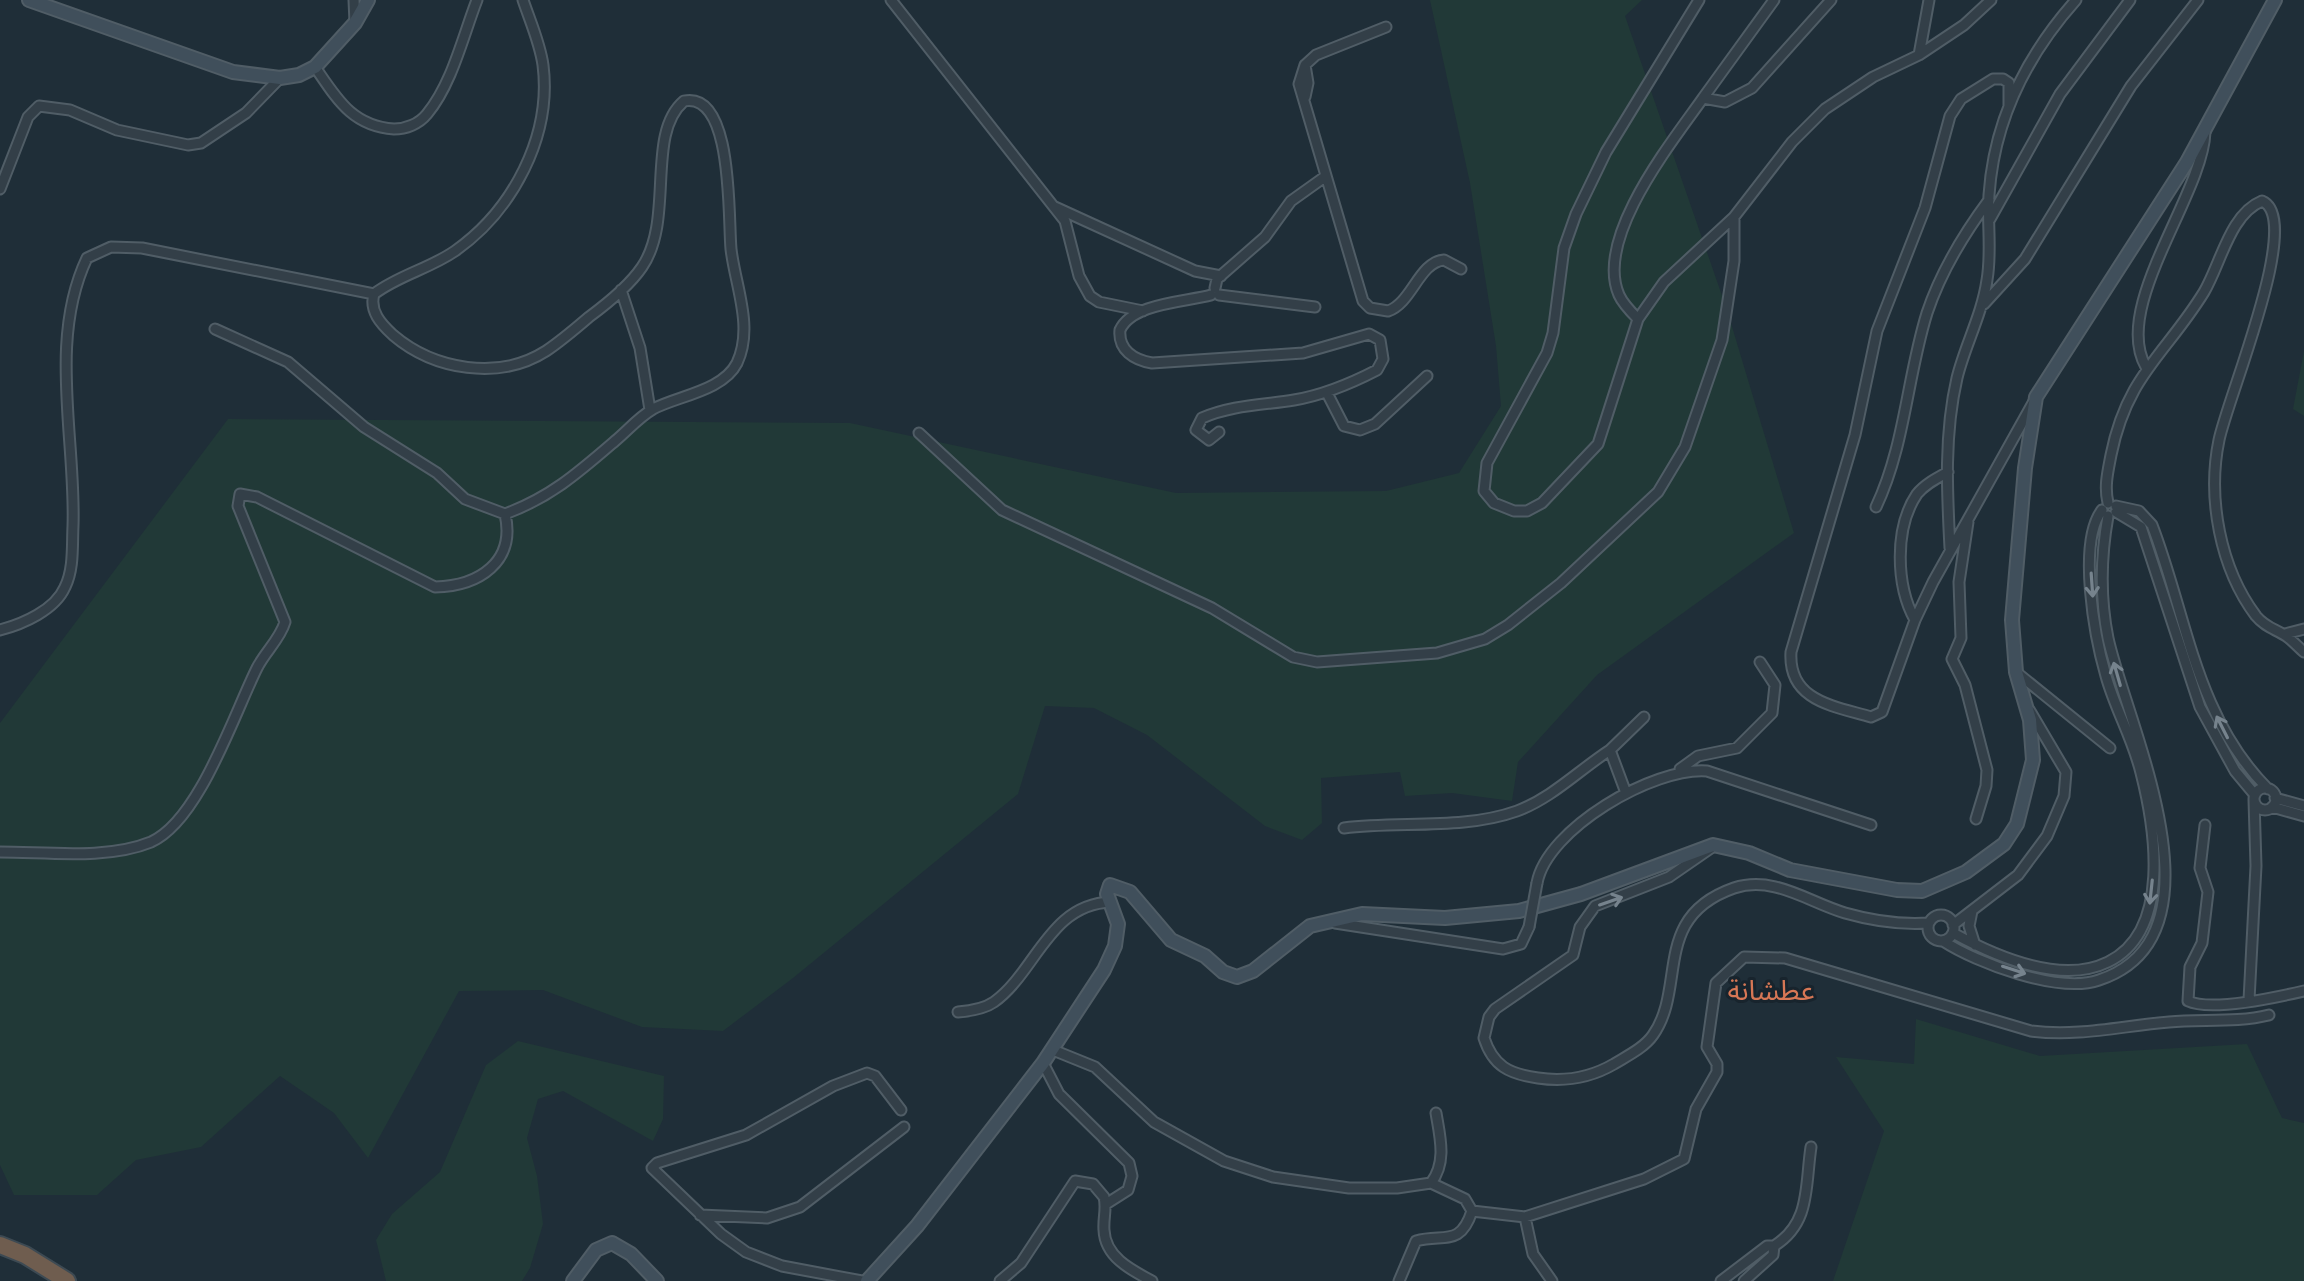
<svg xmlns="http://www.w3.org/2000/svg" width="2304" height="1281" font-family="Signika,'Noto Sans Arabic',sans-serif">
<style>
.green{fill:#213937}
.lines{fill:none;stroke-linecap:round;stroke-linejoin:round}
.street-casing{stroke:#505d66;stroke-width:13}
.secondary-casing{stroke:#505d66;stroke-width:16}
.highway-casing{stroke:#3d4a53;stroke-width:20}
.street{stroke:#333f48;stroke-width:9}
.secondary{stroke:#404f5b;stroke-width:12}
.highway{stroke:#6f5d4f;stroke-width:16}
.street-bridge-casing{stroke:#505d66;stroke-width:13;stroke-linecap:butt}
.street-bridge{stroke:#333f48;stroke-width:9}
.oneway{stroke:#76838d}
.labels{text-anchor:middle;stroke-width:6;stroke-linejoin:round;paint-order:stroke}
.quarter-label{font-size:28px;fill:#d77755;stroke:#18242d}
</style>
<rect width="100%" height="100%" fill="#1f2e38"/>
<!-- green -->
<path class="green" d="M1430 0H1642L1625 16 1727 310 1794 533 1597 675 1518 762 1512 801 1452 793 1405 796 1400 772 1321 778 1322 823 1302 840 1265 826 1147 735 1094 708 1045 706 1018 794 793 978 723 1031 642 1027 543 990 459 991 368 1158 334 1113 280 1076 201 1147 136 1160 97 1195H14L0 1165V723L228 419 850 423 1176 493 1386 491 1459 473 1501 406 1496 346 1470 183Z
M2304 351V416L2293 409Z
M1916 1019 2040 1056 2247 1044 2282 1118 2304 1123V1281H1833L1884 1131 1836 1057 1914 1064Z
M518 1041 664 1076 663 1119 653 1141 563 1091 538 1099 527 1138 537 1176 543 1224 530 1268 522 1281H386L376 1240 392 1214 440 1172 486 1065Z"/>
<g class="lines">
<!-- street casing -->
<g class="street-casing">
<path id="street" d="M354 0 355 23
M891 0 1065 221 1079 276 1090 296 1099 302 1143 311
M1699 0 1606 152 1576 214 1564 248 1553 333 1547 353 1487 463 1484 491 1494 503 1514 511H1527L1542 503 1598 444 1638 319 1664 282 1734 217 1792 142 1825 109 1873 77 1919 55 1964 25 1991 0
M1919 55 1929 0
M1305 65 1316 55 1386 27
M315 67C337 99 352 126 394 129 406 129 419 124 427 114 452 84 463 36 477 0
M1305 97 1308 83 1305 65 1299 84 1363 301 1370 308 1388 311C1412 303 1419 262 1444 260L1461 269
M1703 98 1774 0
M2009 106V83L2003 79H1993L1961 99 1950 116 1925 208 1877 331 1855 435 1791 652C1788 701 1834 706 1871 717L1882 712 1915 620 1933 582 2033 403
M0 189 28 117 39 106 70 110 117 130 188 145 201 143 246 113 280 78
M1055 207 1195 271 1221 276
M1990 219 2060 94 2130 0
M1215 288 1217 279 1265 237 1291 201 1326 176
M621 290 640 348 650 410
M1211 295C1186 302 1132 303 1120 330 1118 350 1134 360 1152 363L1303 353 1369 334 1380 340 1383 359 1377 370C1350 384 1324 395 1294 400 1263 405 1232 405 1202 418L1196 430 1209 440 1219 432
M1219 295 1315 307
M1984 304 2025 259 2131 86 2198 0
M1638 319C1631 312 1623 304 1619 295 1594 238 1672 142 1703 98L1725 102 1752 88 1831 0
M215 329 288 362 364 427 437 473 465 499 505 514C551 497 579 472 615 441 627 431 639 417 653 409 677 396 723 391 737 363 754 327 735 285 731 249 728 219 734 91 684 101 645 134 675 219 642 267 629 286 608 303 589 317 575 329 561 341 546 351 499 381 434 370 393 335 381 324 369 311 374 294 399 275 429 269 455 251 513 210 552 136 543 65 540 43 530 21 523 0
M2146 367C2111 307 2203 195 2205 132
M1327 393 1344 426 1360 430 1375 424 1427 376
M919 433 1002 510 1212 608 1293 657 1317 662 1437 653 1485 639 1508 625 1561 583 1658 492 1685 447 1722 340 1734 261V217
M2108 503C2104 486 2108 471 2111 455 2127 375 2166 354 2204 292 2221 263 2230 214 2262 201 2304 218 2228 396 2219 440 2207 498 2220 568 2256 616 2265 627 2275 629 2286 636 2292 640 2298 647 2304 652
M2116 506 2139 511 2152 525C2187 616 2195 716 2268 789
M1876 507C1905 446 1907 377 1927 313 1941 271 1963 235 1989 200
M2116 512 2141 527 2200 707 2235 771 2255 795
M1968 522 1959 582 1961 638 1952 659 1965 685 1987 770 1986 786 1976 819
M1950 548C1947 492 1944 434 1957 378 1965 345 1982 315 1987 280 1992 251 1987 224 1989 195 1994 121 2027 55 2076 0
M1915 620C1896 586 1894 528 1917 494 1925 484 1937 478 1948 472
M0 630C23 624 55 610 65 587 74 569 72 546 73 526 76 439 48 340 87 258L111 247 142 248 374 294
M2285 634 2304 629
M2016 672 2110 748
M1680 769 1698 756 1737 748 1772 713 1775 685 1760 662
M2254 799a11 11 0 1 1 22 0a11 11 0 1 1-22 0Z
M1626 793 1610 750 1644 717
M2275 798 2304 806
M2272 807 2304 816
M2205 825 2200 868 2208 892 2202 943 2190 967 2188 1001C2211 1012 2278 997 2304 991
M1344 828C1400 821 1464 830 1517 811 1552 798 1579 770 1610 750
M1711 848 1669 877 1595 906 1580 927 1573 955 1495 1009 1489 1017 1484 1038C1493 1066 1509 1074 1538 1078 1565 1082 1590 1078 1614 1064 1627 1056 1644 1048 1653 1035 1687 987 1651 917 1734 888 1774 875 1808 902 1845 913 1873 921 1900 925 1929 923
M0 852C47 852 107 860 151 842 199 821 234 714 257 668 265 652 280 639 285 622L238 506 240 494 257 497 435 587C479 586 516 562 505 514
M1537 883C1547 829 1653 767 1707 771L1871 825
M1972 911 1969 926 1975 945
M1928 928a13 13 0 1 1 26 0a13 13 0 1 1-26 0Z
M1335 923 1503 949 1521 944 1529 927
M1953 925 2018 875 2047 836 2064 796 2066 772 2030 711
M1953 933C1995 956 2061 985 2108 962 2172 931 2155 828 2141 773 2133 739 2115 709 2106 676 2095 638 2077 543 2102 510
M1943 941C1977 963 2059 994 2099 980 2232 936 2126 723 2108 638 2100 598 2101 555 2108 516
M2249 1000 2256 866 2254 800
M958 1012C970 1011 984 1009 994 1002 1036 972 1049 904 1111 902
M1053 1050 1095 1067 1154 1122 1224 1161 1273 1177 1349 1188H1397L1431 1183C1447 1162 1440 1137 1436 1113
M1043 1063 1059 1094 1129 1163 1132 1176 1128 1190 1106 1204
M1431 1183 1465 1199 1472 1211 1525 1217 1533 1254 1552 1281
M700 1215 767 1218 800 1207 904 1127
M1525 1217 1644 1179 1684 1159 1696 1109 1717 1072V1064L1707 1047 1716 983 1744 957 1785 958 2031 1031C2078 1037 2121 1026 2169 1022 2202 1019 2237 1023 2269 1015
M1774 1246C1811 1223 1805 1186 1811 1147
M862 1281 782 1266 746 1252 721 1234 652 1168 657 1163 746 1135 833 1086 867 1073 875 1076 901 1110
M1000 1281 1021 1263 1075 1181 1093 1184 1104 1197C1107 1208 1103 1218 1104 1230 1105 1257 1131 1270 1152 1281
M1399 1281 1416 1241C1443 1233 1460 1248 1472 1211
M1721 1281 1767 1246H1774L1773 1255 1744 1281"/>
</g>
<!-- secondary casing -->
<g class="secondary-casing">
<path id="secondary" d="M29 0 233 72 280 78 299 75 315 67 355 23 368 0
M573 1281 596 1250 612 1243 631 1254 657 1281
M867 1281 917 1226 1043 1063 1104 970 1115 946 1118 924 1107 894 1110 885 1130 892 1171 940 1205 956 1223 972 1237 977 1253 971 1310 926 1362 914 1445 918 1519 911 1581 894 1713 845 1749 853 1790 870 1897 890 1922 891 1966 872 2004 844 2017 824 2033 760 2030 720 2016 672 2012 620 2025 468 2036 397 2187 162 2275 0"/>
</g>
<!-- highway casing -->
<g class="highway-casing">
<path id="highway" d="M0 1245 25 1255 67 1281"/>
</g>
<!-- street -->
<use href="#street" class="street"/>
<!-- secondary -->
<use href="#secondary" class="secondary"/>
<!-- highway -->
<use href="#highway" class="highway"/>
<!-- street-bridge casing -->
<g class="street-bridge-casing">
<path id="street-bridge" d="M1529 927 1537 883"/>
</g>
<!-- street-bridge -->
<use href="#street-bridge" class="street-bridge"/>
</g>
<!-- one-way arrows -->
<defs><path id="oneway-shaft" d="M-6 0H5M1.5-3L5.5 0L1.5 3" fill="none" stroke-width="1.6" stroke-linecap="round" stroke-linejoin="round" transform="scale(2)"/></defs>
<g class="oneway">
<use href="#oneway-shaft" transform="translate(2092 585) rotate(86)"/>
<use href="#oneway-shaft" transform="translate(2117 674) rotate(-106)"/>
<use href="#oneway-shaft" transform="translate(2222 727) rotate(-117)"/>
<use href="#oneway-shaft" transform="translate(2151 892) rotate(96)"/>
<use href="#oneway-shaft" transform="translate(1611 901) rotate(-19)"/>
<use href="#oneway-shaft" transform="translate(2014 970) rotate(18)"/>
</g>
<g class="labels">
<!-- quarter labels -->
<g class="quarter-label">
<text x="1771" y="1000">عطشانة</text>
</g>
</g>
</svg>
